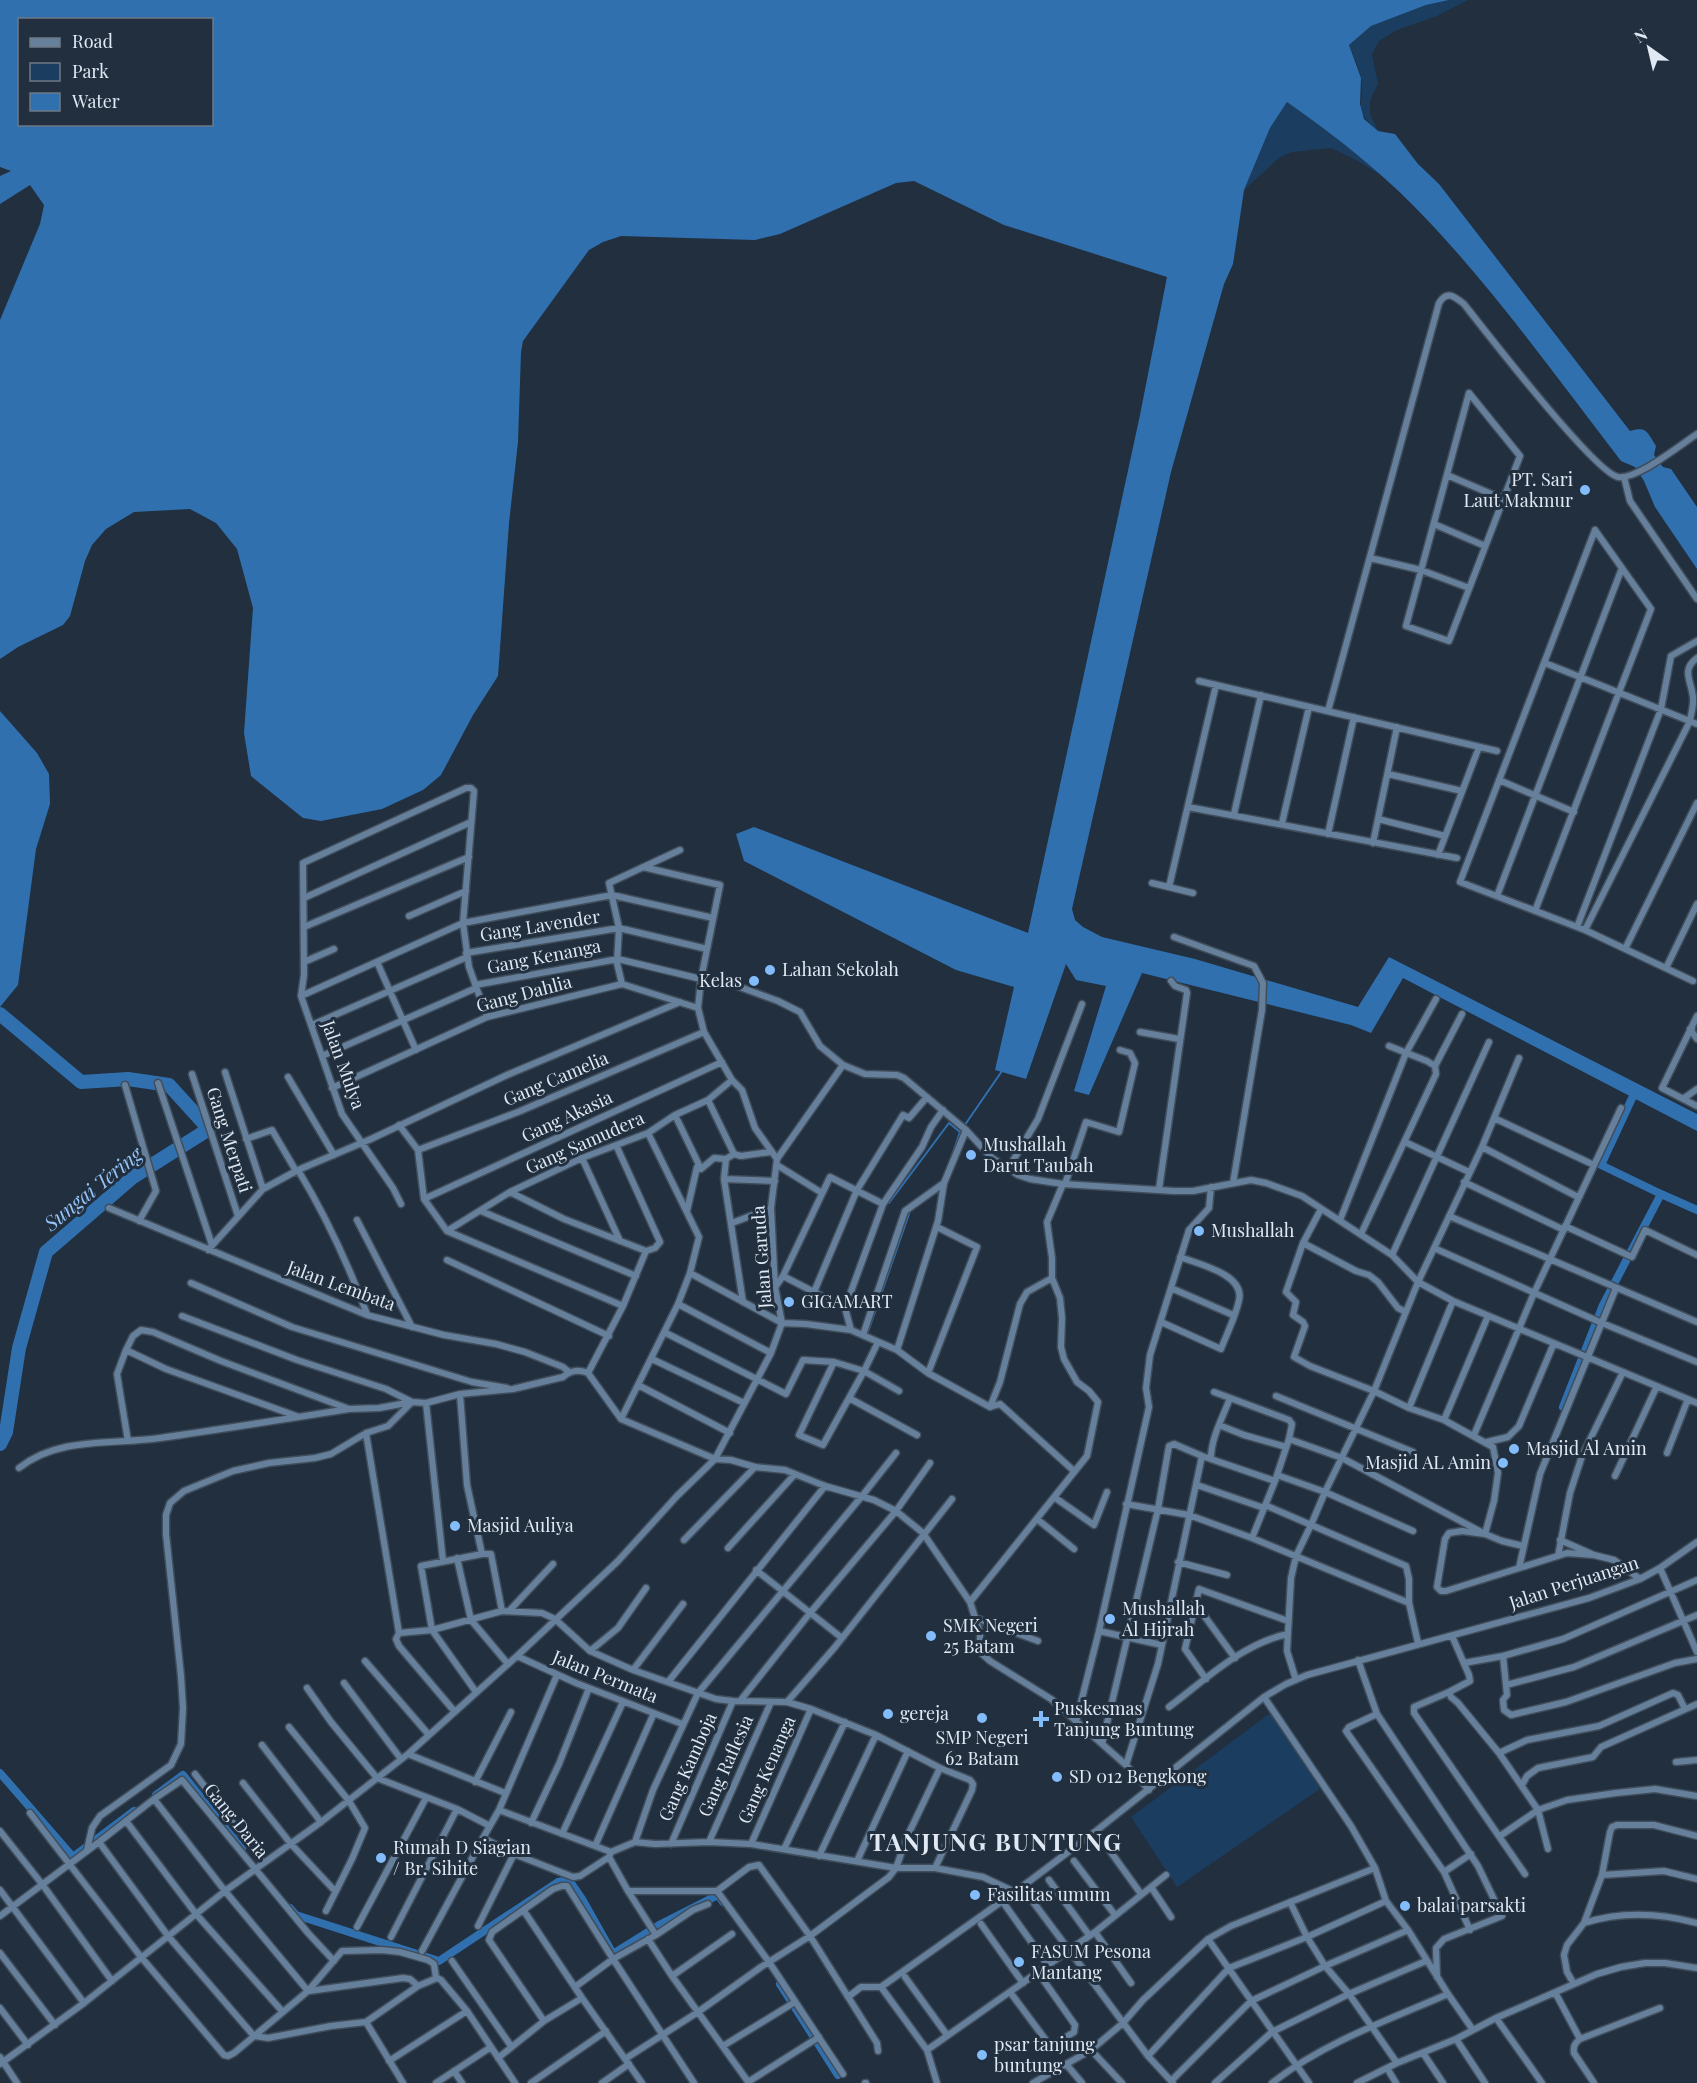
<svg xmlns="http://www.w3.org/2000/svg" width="1697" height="2083" font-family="'Playfair Display',serif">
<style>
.green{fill:#1a3d60}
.water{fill:#3170af;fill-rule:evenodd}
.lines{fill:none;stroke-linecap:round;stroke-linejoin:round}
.stream{stroke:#3170af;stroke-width:2}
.canal{stroke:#3170af;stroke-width:8}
.river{stroke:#3170af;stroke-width:14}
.street-casing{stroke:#404d5b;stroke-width:9}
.street{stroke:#66809c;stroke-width:6}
.poi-dot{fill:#82bcfa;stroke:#212f3e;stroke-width:2}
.labels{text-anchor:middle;stroke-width:6;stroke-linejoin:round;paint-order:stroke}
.poi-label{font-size:18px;fill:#e0e9f3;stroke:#212f3e;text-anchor:start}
.street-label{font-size:18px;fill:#e0e9f3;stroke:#212f3e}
.water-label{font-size:20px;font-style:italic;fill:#95c4f8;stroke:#212f3e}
.district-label{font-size:24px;font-weight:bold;letter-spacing:1.5px;fill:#e0e9f3;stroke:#212f3e}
</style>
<rect width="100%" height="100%" fill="#212f3e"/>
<!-- green -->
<path class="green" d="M1449 0H1468L1437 16 1397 30 1379 41 1372 54 1378 84 1370 100V114L1378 131C1350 107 1366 105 1361 78 1359 67 1353 55 1349 45L1371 26 1426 5Z
M1288 101 1344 142 1381 175 1354 159 1331 148 1292 152 1279 158 1244 190 1270 128Z
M1273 1711 1320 1789 1177 1887 1131 1817Z"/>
<!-- water -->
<path class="water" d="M0 0H1449L1426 5 1371 26 1349 45 1361 78 1360 104 1364 119 1378 131 1395 134 1418 164 1439 184 1630 431C1647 426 1647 432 1656 446L1654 455 1663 467 1671 469 1697 507V569L1655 507 1644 481 1635 467 1621 461C1560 382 1501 299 1433 226 1389 178 1340 139 1287 102L1270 128 1244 190 1233 264 1224 284 1171 472 1072 909 1075 920 1083 927 1102 937 1195 959 1358 1007 1389 957 1697 1114V1131L1403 978 1371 1033 1351 1025 1142 973 1089 1095 1074 1091 1106 986 1076 980 1066 964 1026 1079 995 1070 1014 987 956 970 744 861 736 834 754 827 1028 933 1140 415 1167 277 1004 225 914 181 896 183 780 234 755 240 621 236 603 242 589 250 523 341 521 352 518 442 509 523 498 676 473 715 441 775 423 790 382 809 321 821 303 818 251 776 244 733 253 608 237 549 216 523 190 509 134 512 106 529 92 545 85 561 70 616 63 625 18 647 0 659V320L40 224 44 205 30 185 0 204V176L11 171 0 167ZM20 20H212V124H20Z
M0 711 37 753 49 774 50 804 36 849 18 985 0 1007Z"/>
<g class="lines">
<!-- stream -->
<path class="stream" d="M950 1161 960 1132 1002 1071
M832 1175 852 1185
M864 1191 889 1203 949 1123 960 1132
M868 1332 910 1211"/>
<!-- canal -->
<path class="canal" d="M1634 1094 1601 1165 1661 1194
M1563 1407 1603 1305 1661 1194 1697 1210
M0 1773 73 1857 134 1811
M156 1795 183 1775 242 1849
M290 1908 296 1915 439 1961 558 1882 569 1880 582 1899 613 1954 661 1924 718 1895 723 1902
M780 1984 838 2075"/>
<!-- river -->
<path class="river" d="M0 1014 81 1082 128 1079 169 1085 209 1129 133 1177 46 1252 19 1348 6 1432 0 1444"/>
<!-- street casing -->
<g class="street-casing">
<path id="street" d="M1469 393 1520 456 1449 641 1406 626Z
M1447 475 1503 499
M1624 477 1630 501 1697 599
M1434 524 1485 546
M1595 530 1460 882 1585 930 1693 981
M1370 558 1421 570 1469 588
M1545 663 1697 724
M1199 681 1497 751
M1328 711 1439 303C1447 290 1454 296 1464 304 1486 332 1594 472 1618 477 1637 480 1680 445 1697 434
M1388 774 1462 791
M1499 780 1574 812
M1188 807 1457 858
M1234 814 1261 695
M1378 819 1445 836
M1282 823 1309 707
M1328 834 1354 717
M1373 843 1397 727
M1438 855 1479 747
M643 867 720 885 701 979 698 1008 704 1032 732 1080 742 1090 755 1128 777 1159
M1152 883 1193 893
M1169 887 1216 685
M1497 896 1622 568
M304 898 471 822
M1535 911 1651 609 1595 530
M409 916 466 891
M304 927 469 857
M1577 927 1661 709 1671 656 1697 641
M1585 930 1690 721C1691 713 1694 705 1693 697 1691 680 1681 670 1697 658
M1174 937 1254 966 1263 983 1262 1010 1233 1183
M1625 949 1697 803
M466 953 619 928 707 949
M304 962 334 949
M377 962 416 1050
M1666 968 1697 904
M726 982 778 1001 800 1012 820 1046 843 1065 865 1074 897 1075 904 1078 966 1130 992 1158 1018 1175 1030 1179 1063 1184 1174 1191H1193L1251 1180 1266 1183 1302 1196 1392 1255 1418 1282 1453 1301 1697 1403
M622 984 617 963 619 928 609 883 680 850
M475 985 618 959 701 979
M301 996 463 923 612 895 713 918
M1697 1016 1662 1088 1697 1106
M312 1025 467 957
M1692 1028 1690 1029 1697 1039
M1140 1032 1179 1039
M1389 1046 1427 1061 1435 1066
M322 1056 476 988
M225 1072 263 1189
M192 1074 238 1216
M288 1077 334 1155
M158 1083 212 1245
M125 1085 156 1191 139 1221
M332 1088 487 1017 622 984 698 1008
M1683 1099 1697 1089
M708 1100 734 1154
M675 1115 701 1169 697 1167 687 1211
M1494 1118 1594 1165
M399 1125 418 1150 424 1199 447 1231
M648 1133 699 1237 690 1273
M246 1139 272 1130 296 1171
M1405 1142 1469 1172
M1482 1147 1578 1197
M418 1150 518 1112 704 1032
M582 1158 620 1241
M726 1159 724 1179 743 1302
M777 1165 822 1193
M701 1169 714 1158 726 1159 734 1154 741 1156 770 1152
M1008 1169 1038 1119 1082 1004
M298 1170C326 1216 348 1264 367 1314
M724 1179 775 1181
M1464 1182 1564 1230
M1065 1184 1086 1122 1119 1132 1135 1063 1130 1053 1120 1050
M1159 1189 1187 993 1186 990 1175 986 1171 981
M510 1192 564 1219 646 1251
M424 1199 722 1062
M401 1204 393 1188 342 1114 301 996 304 975 303 863 466 788H471L474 791 463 923 469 967 487 1017
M109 1208 367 1315 444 1335 496 1344 525 1352 563 1367 569 1372
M1321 1209 1303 1243 1286 1292 1296 1302 1293 1315 1303 1322 1305 1326 1294 1357 1310 1366 1374 1391 1409 1408 1444 1420 1493 1447 1498 1473 1494 1501 1485 1534 1462 1531 1449 1533 1445 1539 1437 1587 1441 1591H1446L1567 1553 1594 1555
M481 1211 636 1276
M1449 1216 1697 1322
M357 1220 412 1327
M1340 1220 1406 1053 1436 999
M732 1223 771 1208
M1565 1226 1632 1257 1645 1230 1697 1255
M447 1231 510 1192 582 1158 648 1133 675 1115 708 1100 732 1080
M447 1231 623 1306
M1361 1234 1436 1074 1435 1066 1462 1014
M1303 1243 1356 1271 1369 1275 1378 1282 1398 1308 1406 1312
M1434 1248 1602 1323 1697 1362
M208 1250 263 1189 298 1170 371 1139 507 1075 680 1002
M1392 1255 1489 1042
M447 1260 609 1336
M783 1276 845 1308 851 1330
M191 1283 292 1327 472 1382 507 1388
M776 1286 783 1276 830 1177 883 1204
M1171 1288 1233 1315
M814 1292 857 1190 903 1115 909 1118 927 1097
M678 1304 771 1353
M845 1308 883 1204 922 1147 931 1127 943 1110
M1161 1322 1221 1349C1227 1333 1236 1316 1239 1300 1245 1274 1198 1264 1180 1257
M782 1323 775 1287 771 1208 777 1159 843 1065
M664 1332 786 1394 803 1360 834 1362 864 1371 878 1342
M863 1335 905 1211 944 1183
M126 1350 166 1369 299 1417
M897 1350 938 1221 944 1183 966 1130
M652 1359 744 1403
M834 1362 799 1435 823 1445 864 1371 899 1391
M588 1373 623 1306 646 1251 655 1248 660 1242 616 1145
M928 1373 977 1247 937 1227
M638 1385 730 1433
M1214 1392 1289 1420 1292 1424 1289 1439 1275 1481 1252 1538
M460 1394 467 1485 482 1554
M1276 1396 1413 1452
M849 1398 917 1435
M426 1403 443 1561
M990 1407 1000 1382 1020 1304 1027 1292 1052 1278V1258L1047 1222 1063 1184
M990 1407 1000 1404 1074 1471
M1409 1408 1453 1301
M621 1419 678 1304 690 1273 782 1323 806 1324 851 1330 897 1350 928 1373 990 1407
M1444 1420 1488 1316
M1219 1425 1244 1435 1286 1447
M366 1433 399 1633
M1474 1435 1534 1293 1621 1108
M1289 1439 1342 1458 1485 1534 1502 1541 1523 1546
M128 1441 117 1374 126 1350 133 1336 141 1330 153 1332 221 1361 349 1409
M1487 1442 1508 1437 1519 1426 1554 1343
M1667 1453 1688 1399
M1211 1458C1211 1438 1223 1417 1230 1398
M19 1468C59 1436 113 1445 160 1438 223 1429 286 1419 349 1409L379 1408 412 1402 426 1403 460 1394 513 1389 563 1377C571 1370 579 1369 588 1373L621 1419 715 1459 731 1460 755 1467 785 1470 825 1486 874 1500 896 1511 923 1533 970 1602 980 1633V1652L990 1661 1051 1699 1126 1765 1149 1790
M1277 1475 1325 1492 1413 1531
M1615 1476 1657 1386
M1197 1485 1264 1508
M1054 1497 1094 1525 1107 1492
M1126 1504 1189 1515 1252 1538 1409 1603
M1265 1505 1406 1566 1409 1579V1603L1418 1643
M1037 1519 1074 1549
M684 1540 755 1467
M1560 1540 1594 1555 1614 1560 1640 1579
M728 1548 795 1474
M1558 1556 1570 1493 1582 1456 1623 1372
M457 1558 471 1620 508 1664
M1178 1562 1227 1575
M1519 1568 1540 1474 1616 1288
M1660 1568 1697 1652
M756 1570 842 1638
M970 1602 1087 1456 1098 1402 1089 1391 1077 1382 1064 1359 1061 1347 1062 1318 1060 1298 1052 1278
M1195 1603 1235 1658
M510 1610 553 1564
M976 1618 1038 1641
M1099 1631 1162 1645
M399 1633 432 1630 502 1611 542 1613 555 1619 590 1651 633 1670 716 1699 733 1701 787 1702 811 1709 876 1735 940 1768 970 1780 973 1784 972 1790 935 1868
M399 1633 396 1639 399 1646 455 1712
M1452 1636 1469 1675 1470 1681 1449 1692 1451 1697 1458 1703 1499 1753 1538 1810 1548 1849
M590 1651 618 1628 646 1588
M517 1656 576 1683 682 1724
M1503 1656 1563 1639 1697 1580
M1358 1660 1377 1714 1349 1727 1346 1731 1444 1872 1470 1930
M365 1661 429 1735
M1464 1663 1503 1656 1506 1685 1510 1684 1574 1667 1697 1615
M633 1670 683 1604
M1206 1679 1185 1649 1199 1589 1288 1621
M1296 1680 1287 1651 1291 1578 1296 1556 1311 1525 1325 1492 1374 1391 1418 1282 1482 1147 1519 1058
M668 1682 825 1486
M344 1683 401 1759
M1506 1685 1507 1695 1503 1700 1504 1710 1511 1715 1566 1702 1675 1663 1697 1659
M307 1688 331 1722 377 1778 457 1809 490 1826
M476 1692 432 1630 421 1566 482 1554H491L502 1611
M1449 1692 1414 1707V1713L1525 1874
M1264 1697 1351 1826 1375 1868 1386 1901 1408 1930 1448 1994 1473 2030
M740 1701 810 1613 896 1511 930 1463
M787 1702 835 1647 952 1499
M1169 1707C1205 1680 1243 1643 1288 1634
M1377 1714 1478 1866 1502 1916 1444 1939 1436 1948 1437 1977
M1076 1722 1099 1631 1149 1407 1146 1388 1150 1355 1189 1230 1209 1208 1211 1187
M289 1727 349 1801 365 1828 352 1859 326 1911
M1102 1744 1158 1509 1169 1446 1174 1444 1202 1456 1275 1481
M262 1745 321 1822
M1499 1753 1527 1740 1599 1726 1673 1693 1678 1695 1685 1709
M408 1754 505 1793
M1676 1762 1697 1760
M1126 1765 1158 1664 1202 1456
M195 1774 264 1863
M475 1782 511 1712
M243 1783 291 1844 335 1891
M1522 1785 1527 1776 1538 1768 1593 1757 1601 1747 1697 1704
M154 1799 225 1891 308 1991
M499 1810 557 1675
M30 1813 141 1957 224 2055 228 2056 234 2053 308 1991 342 1951 382 1950 400 1952 428 1960 434 1964 436 1978
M126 1821 196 1914 282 2011
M531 1823 559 1764 589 1688
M0 1831 42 1884 112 1981
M562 1834 623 1702
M1500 1836 1538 1810 1567 1800 1616 1793 1655 1789 1697 1796
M1100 1837 1141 1894
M483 1838 499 1810 611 1852
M99 1842 168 1936 254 2036 268 2038 331 2026 366 2022 418 1986 437 1978 441 1980 467 2011 515 2083
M635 1842 653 1790 698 1693 862 1496 896 1453
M709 1842 771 1702
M671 1844 733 1701
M751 1844 811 1709
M595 1846 654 1713
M784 1849 845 1722
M87 1850 92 1828 100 1816 171 1765 181 1744 183 1708 181 1676 166 1534V1515L170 1503 184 1491 233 1471 269 1463 315 1458 331 1454 366 1433 388 1426 412 1402 386 1389 297 1360 182 1316
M819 1856 876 1735
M609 1857 628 1891 656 1935
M857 1861 908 1751
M1074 1861 1115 1915
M1444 1872 1471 1854
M1602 1875 1610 1832 1612 1827 1617 1825H1654L1697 1836
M1049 1880 1089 1935
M1022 1887 1148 2056 1173 2083
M1151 1887 1171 1917
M0 1890 84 2003
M628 1891H717L749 1867 759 1865 810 1936 877 2043 878 2051
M717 1891 769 1962 843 2074
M1290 1902 1307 1937 1325 1966 1349 1994 1397 2063
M1005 1905 1047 1964
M524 1911 582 1998 642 2083
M0 1916 99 1842 154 1799 182 1780 308 1933 334 1961
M1584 1923C1621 1911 1660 1913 1697 1923
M981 1924 1023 1983
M478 1926 514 1854
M357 1927 426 1798
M1095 1932 1131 1983
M391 1937 457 1809
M648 1939 672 1976 749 2083
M1208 1939 1309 2083
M422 1951 483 1838 514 1854 573 1877 580 1876 609 1857 611 1852 635 1842 655 1844 709 1842 751 1844 896 1868H935L983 1877 1015 1892
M0 1953 55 2025
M452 1961 511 2046
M672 1976 732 1934
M905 1977 947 2035
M1574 1984 1567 1972 1564 1955 1567 1945 1584 1923 1602 1875 1664 1871 1697 1879
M575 1987 613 1959 694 2083
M309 1991 403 1978 410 1979 418 1986
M1010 1992 1048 2043 1054 2045 1074 2032 1075 2025 1037 1971
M1556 1994 1580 2039C1575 2043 1573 2046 1574 2053L1594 2083
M848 1997 861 1987H881
M0 2008 28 2045
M1496 2018 1542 2083
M544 2021 489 1940 492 1932 553 1889 562 1886H567L613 1959 656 1935 693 1910 708 1904
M366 2022 403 2083
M1456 2039 1485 2083
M1580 2039 1660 2008
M723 2046 795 2002
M927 2050 1095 1932 1166 1875
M1091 2050 1122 2083
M1423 2053 1443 2083
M1148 2056 1229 1968 1307 1937 1386 1901
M0 2057 17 2083
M498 2058 544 2021 582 1998
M625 2059 698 2012 761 1967 810 1936 889 1877 896 1868 907 1837 940 1768
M389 2061 467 2011
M0 2064 84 2003 225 1891 321 1822 408 1754 517 1656 618 1561 677 1496 715 1459 771 1353 782 1323
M1066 2064 1082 2083
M1387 2068 1396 2083
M454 2071 462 2083
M1171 2081 1251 2001 1325 1966 1408 1930
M748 2082 819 2037
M436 2083 491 2047
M531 2083 606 2031
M602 2083 629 2064
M865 2083H866
M937 2083 927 2050 881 1987 1015 1892 1096 1831 1264 1697 1286 1684 1307 1675 1589 1598 1640 1579 1660 1568 1697 1542
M1033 2083 1091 2050 1123 2023 1143 2000 1208 1939 1231 1926 1375 1868
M1215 2083 1272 2032 1349 1994 1426 1961
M1272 2083C1323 2043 1388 2020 1448 1994
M1357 2083 1397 2063 1456 2039 1496 2018 1597 1974 1621 1967 1645 1963H1665L1697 1968"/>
</g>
<!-- street -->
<use href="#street" class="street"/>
</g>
<!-- markers -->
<g class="poi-dot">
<circle cx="1585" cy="490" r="6"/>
<circle cx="770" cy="970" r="6"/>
<circle cx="754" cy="981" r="6"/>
<circle cx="971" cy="1155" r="6"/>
<circle cx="1199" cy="1231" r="6"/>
<circle cx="789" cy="1302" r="6"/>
<circle cx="1514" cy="1449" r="6"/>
<circle cx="1503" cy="1463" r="6"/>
<circle cx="455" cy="1526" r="6"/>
<circle cx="1110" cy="1619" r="6"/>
<circle cx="931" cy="1636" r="6"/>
<circle cx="888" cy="1714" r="6"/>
<circle cx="982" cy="1718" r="6"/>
<path d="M1038 1710h6v6h6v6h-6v6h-6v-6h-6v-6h6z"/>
<circle cx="1057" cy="1777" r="6"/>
<circle cx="381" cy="1858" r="6"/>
<circle cx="975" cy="1895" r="6"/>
<circle cx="1405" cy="1906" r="6"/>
<circle cx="1019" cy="1962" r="6"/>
<circle cx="982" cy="2055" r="6"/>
</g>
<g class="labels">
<!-- poi labels -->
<g class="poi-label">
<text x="1573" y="486" text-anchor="end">PT. Sari<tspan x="1573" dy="21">Laut Makmur</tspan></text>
<text x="782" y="976">Lahan Sekolah</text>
<text x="742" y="987" text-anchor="end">Kelas</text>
<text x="983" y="1151">Mushallah<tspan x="983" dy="21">Darut Taubah</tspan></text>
<text x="1211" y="1237">Mushallah</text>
<text x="801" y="1308">GIGAMART</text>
<text x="1526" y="1455">Masjid Al Amin</text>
<text x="1491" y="1469" text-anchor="end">Masjid AL Amin</text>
<text x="467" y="1532">Masjid Auliya</text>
<text x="1122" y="1615">Mushallah<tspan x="1122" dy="21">Al Hijrah</tspan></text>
<text x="943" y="1632">SMK Negeri<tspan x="943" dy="21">25 Batam</tspan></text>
<text x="1054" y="1715">Puskesmas<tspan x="1054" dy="21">Tanjung Buntung</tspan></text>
<text x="900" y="1720">gereja</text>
<text x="982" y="1744" text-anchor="middle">SMP Negeri<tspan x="982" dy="21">62 Batam</tspan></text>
<text x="1069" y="1783">SD 012 Bengkong</text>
<text x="393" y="1854">Rumah D Siagian<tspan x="393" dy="21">/ Br. Sihite</tspan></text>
<text x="987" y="1901">Fasilitas umum</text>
<text x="1417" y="1912">balai parsakti</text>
<text x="1031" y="1958">FASUM Pesona<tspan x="1031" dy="21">Mantang</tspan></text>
<text x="994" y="2051">psar tanjung<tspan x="994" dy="21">buntung</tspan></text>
</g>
<!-- street labels -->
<g class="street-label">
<text transform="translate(540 926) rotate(-9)" y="6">Gang Lavender</text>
<text transform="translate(544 957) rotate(-11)" y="6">Gang Kenanga</text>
<text transform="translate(524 994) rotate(-15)" y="6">Gang Dahlia</text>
<text transform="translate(343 1065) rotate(70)" y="6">Jalan Mulya</text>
<text transform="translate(556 1079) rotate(-23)" y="6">Gang Camelia</text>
<text transform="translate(567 1117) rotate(-25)" y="6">Gang Akasia</text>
<text transform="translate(229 1140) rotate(72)" y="6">Gang Merpati</text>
<text transform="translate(585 1143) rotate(-24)" y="6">Gang Samudera</text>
<text transform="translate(762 1257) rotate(-94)" y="6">Jalan Garuda</text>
<text transform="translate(341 1286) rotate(20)" y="6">Jalan Lembata</text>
<text transform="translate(1574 1583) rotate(-18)" y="6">Jalan Perjuangan</text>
<text transform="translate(605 1677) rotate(22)" y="6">Jalan Permata</text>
<text transform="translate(726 1766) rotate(-66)" y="6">Gang Raflesia</text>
<text transform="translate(688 1767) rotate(-66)" y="6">Gang Kamboja</text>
<text transform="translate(767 1770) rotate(-66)" y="6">Gang Kenanga</text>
<text transform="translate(236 1821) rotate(51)" y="6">Gang Daria</text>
</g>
<!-- water labels -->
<g class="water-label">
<text transform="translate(93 1189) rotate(-39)" y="7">Sungai Tering</text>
</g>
<!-- district labels -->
<g class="district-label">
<text x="996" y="1851">TANJUNG BUNTUNG</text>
</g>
</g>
<!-- legend -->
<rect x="18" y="18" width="195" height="108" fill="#212f3e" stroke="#6d7986" stroke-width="1.5"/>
<rect x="30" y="38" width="30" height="9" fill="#66809c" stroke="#6d7986" stroke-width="1.5"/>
<text x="72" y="48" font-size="18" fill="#e0e9f3">Road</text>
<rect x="30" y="63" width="30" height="18" fill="#1a3d60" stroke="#6d7986" stroke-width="1.5"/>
<text x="72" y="78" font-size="18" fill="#e0e9f3">Park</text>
<rect x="30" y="93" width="30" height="18" fill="#3170af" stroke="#6d7986" stroke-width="1.5"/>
<text x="72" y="108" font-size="18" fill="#e0e9f3">Water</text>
<!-- north arrow -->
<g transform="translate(1649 48) rotate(326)" stroke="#212f3e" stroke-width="4.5" paint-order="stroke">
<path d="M0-4.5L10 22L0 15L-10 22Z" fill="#e0e9f3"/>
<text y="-9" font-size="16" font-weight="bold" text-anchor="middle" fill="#e0e9f3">N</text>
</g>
</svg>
